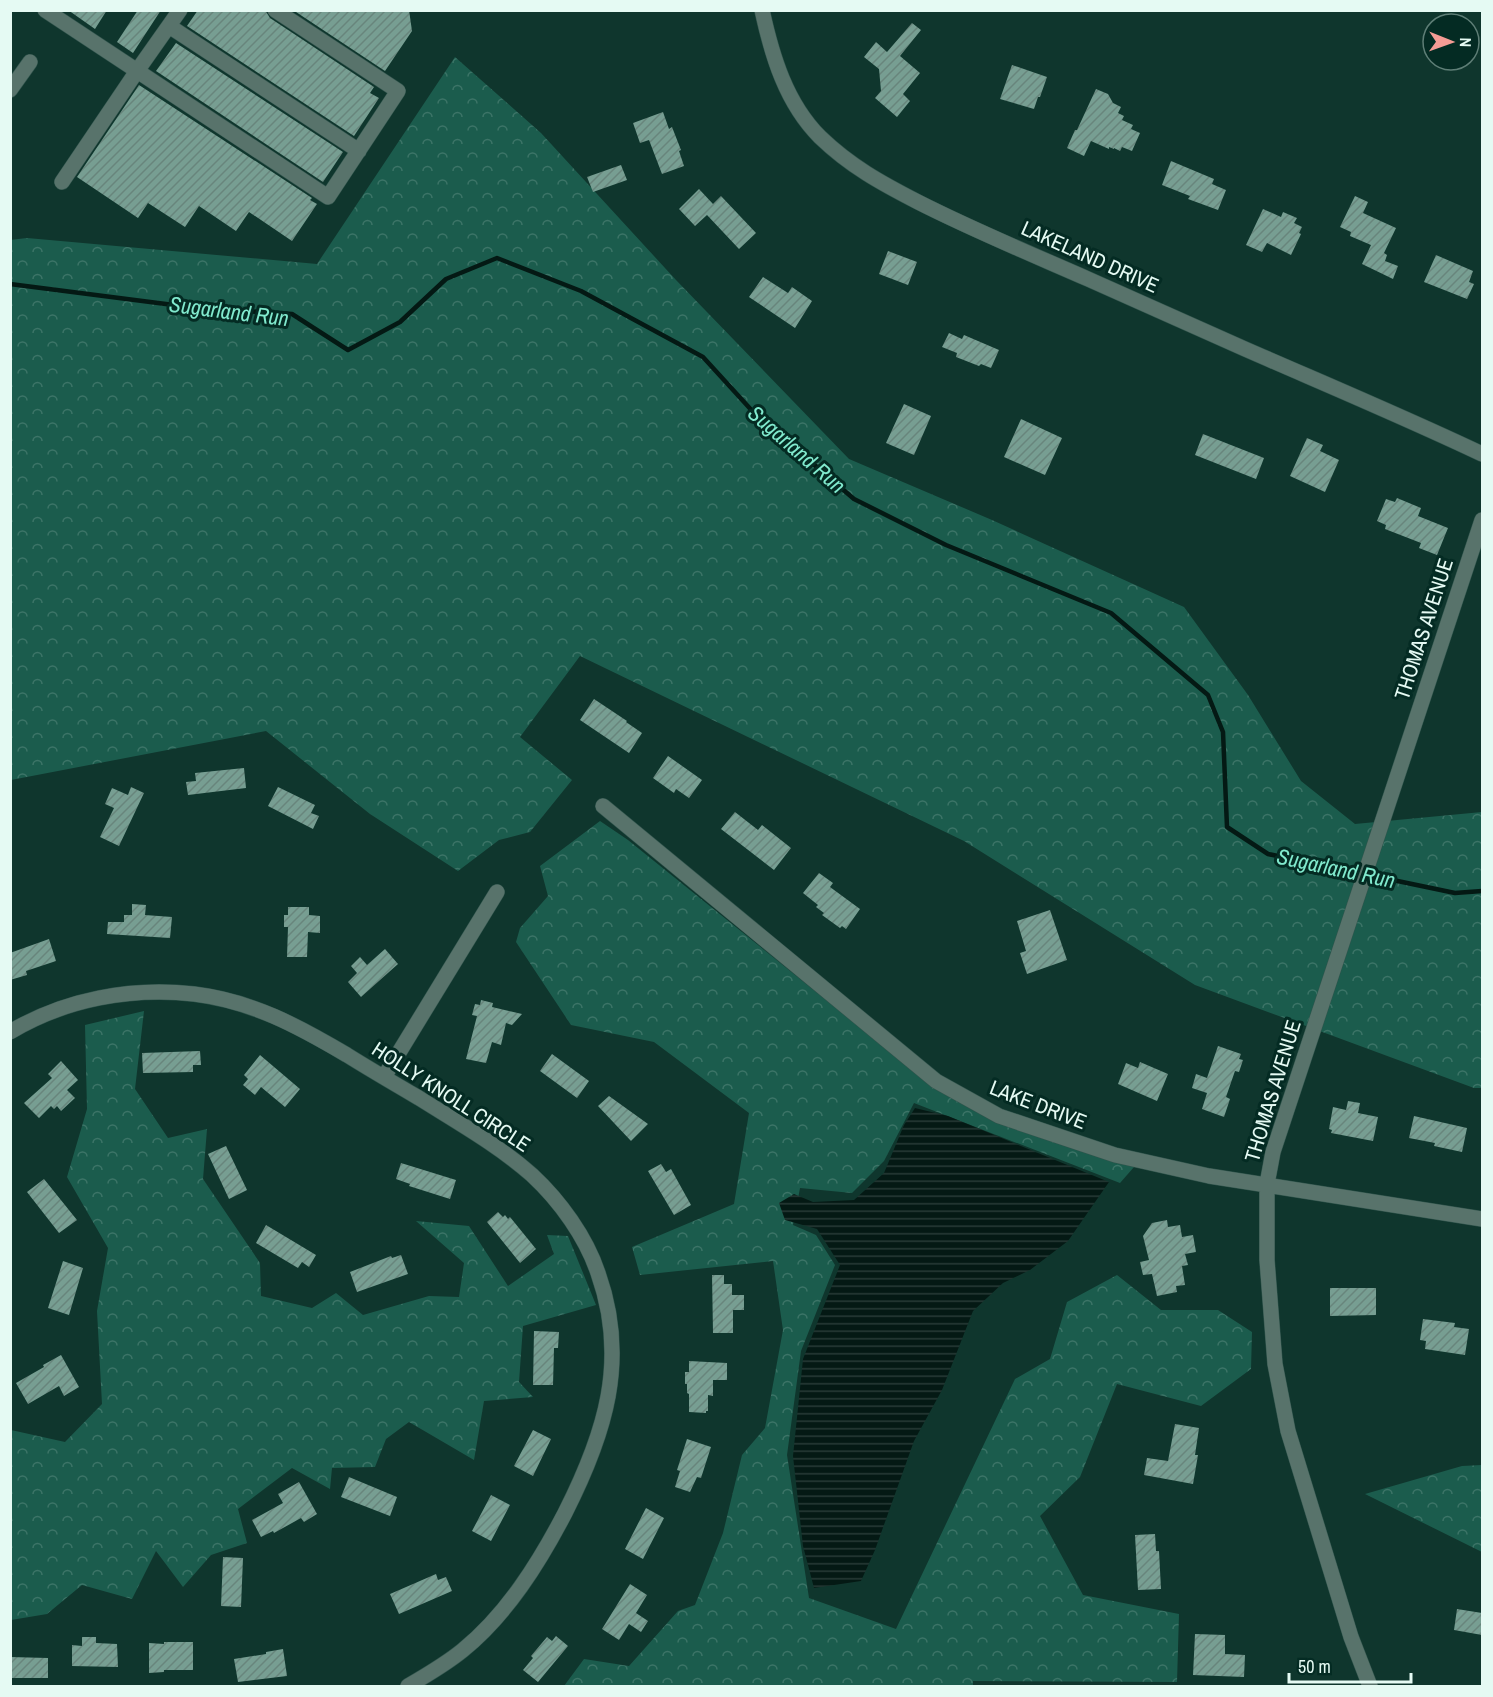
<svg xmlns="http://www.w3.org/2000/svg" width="1493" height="1697" font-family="'Archivo Narrow',sans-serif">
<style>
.forest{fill:url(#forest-crowns)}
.water{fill:url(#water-rules)}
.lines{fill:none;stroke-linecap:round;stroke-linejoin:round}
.stream{stroke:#041914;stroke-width:4.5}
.building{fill:url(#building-hatch)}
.minor-casing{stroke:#31554d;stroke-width:16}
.minor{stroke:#58736b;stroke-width:15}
.labels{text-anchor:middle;stroke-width:6;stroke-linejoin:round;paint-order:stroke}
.street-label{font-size:21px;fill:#e5faf3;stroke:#042b23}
.water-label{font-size:22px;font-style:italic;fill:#81eace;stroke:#042b23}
</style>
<defs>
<pattern id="forest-crowns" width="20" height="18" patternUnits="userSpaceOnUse" patternTransform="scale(1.5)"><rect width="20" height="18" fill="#1b5c4d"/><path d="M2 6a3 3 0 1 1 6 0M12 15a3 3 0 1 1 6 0" fill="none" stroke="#3c7467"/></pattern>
<pattern id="water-rules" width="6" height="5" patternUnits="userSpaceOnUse" patternTransform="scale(1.5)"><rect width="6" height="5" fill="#041914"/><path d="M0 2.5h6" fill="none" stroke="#283b37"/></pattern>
<pattern id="building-hatch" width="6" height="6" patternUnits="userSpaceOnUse" patternTransform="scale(1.5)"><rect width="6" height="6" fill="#779e92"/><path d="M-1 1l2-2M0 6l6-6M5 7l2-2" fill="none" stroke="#68857c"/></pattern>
</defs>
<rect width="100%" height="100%" fill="#0f362d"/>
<!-- forest -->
<path class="forest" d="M455 57 541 133 676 280 849 459 992 520 1184 607 1248 695 1301 781 1355 824 1482 812V1088H1474L1195 985 964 841 580 656 520 737 572 780 530 832 499 840 458 871 370 814 266 731 11 780 10 240 27 238 317 264Z
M600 821 628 840 935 1088 1134 1167 1120 1183 914 1103 884 1161 852 1193 800 1188 793 1225 816 1235 835 1265 801 1351 787 1455 809 1598 896 1629 1015 1379 1050 1359 1067 1302 1117 1275 1161 1310H1218L1252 1332 1251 1369 1201 1406 1117 1384 1080 1477 1040 1516 1083 1595 1179 1614 1177 1682 973 1681V1686H564L584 1659 629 1666 678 1611 695 1605 723 1533 742 1455 765 1428 783 1330 773 1261 640 1275 632 1247 734 1204 749 1113 654 1042 571 1025 516 942 520 928 548 896 540 866Z
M144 1011 135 1089 168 1138 207 1129 203 1179 260 1263 261 1296 312 1308 336 1293 363 1315 429 1296 459 1297 464 1263 416 1221 469 1226 508 1286 554 1254 547 1235 568 1236 596 1305 523 1326 519 1382 533 1397 484 1401 474 1460 409 1422 386 1439 375 1467 332 1468 330 1489 292 1468 238 1509 247 1543 211 1555 183 1587 156 1551 132 1599 82 1585 47 1614 11 1620V1430L65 1442 102 1404 97 1311 108 1248 67 1177 87 1109 85 1025Z
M1482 1465V1552L1365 1494 1462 1466Z"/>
<!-- water -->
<path class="water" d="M915 1108 948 1116 1109 1182 1068 1241 1030 1270 1003 1283 973 1311 942 1390 914 1441 875 1550 861 1581 814 1588 803 1546 793 1456 803 1359 840 1265 817 1229 785 1220 779 1203 794 1194 813 1202 854 1200 884 1173 904 1125Z"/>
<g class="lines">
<!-- stream -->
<path class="stream" d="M10 284 197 308 292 314 348 350 400 322 446 279 497 258 581 291 703 357 755 414 854 499 946 545 1111 613 1208 695 1223 732 1227 827 1268 854 1455 893 1482 891"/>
</g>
<!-- building -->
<path class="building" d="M68 10H107L95 29Z
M138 10H161L133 53 117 42Z
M198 10H265L270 18 374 87 370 93 379 98 354 136 187 26Z
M293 10H409L412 31 385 71Z
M912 23 921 30 900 56 920 73 903 94 910 101 897 117 875 98 881 91 879 69 864 57 876 42 887 52Z
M176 43 343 152 323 182 156 71Z
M1012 65 1047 77 1040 97H1038L1034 109 1000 99Z
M139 85 312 198 310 200 317 204 292 241 249 212 236 231 199 206 185 227 148 203 138 218 77 177Z
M1096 89 1108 94 1113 103 1121 107 1118 113 1124 116 1122 120 1133 125 1131 129 1140 133 1132 151 1122 147 1120 151 1114 148V149L1109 147V149L1091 141 1084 156 1067 148 1075 130H1077Z
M663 112 669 129 672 127 681 150 679 151 684 166 662 174 649 140 640 143 633 123Z
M1171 161 1214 179 1212 184 1226 190 1218 210 1188 199 1190 196 1162 185Z
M621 165 627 180 593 192 587 177Z
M699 189 713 204 721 196 756 233 739 249 707 215 695 226 679 209Z
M1355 196 1368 202 1363 213 1396 228 1384 253 1387 255 1385 261 1398 266 1393 279 1362 264 1371 245 1350 236 1351 232 1340 227Z
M1263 209 1281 217 1283 212 1297 218 1294 223 1302 227 1299 233 1301 234 1291 255 1267 243 1262 252 1246 245Z
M888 251 917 262 908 285 879 274Z
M1436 255 1473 271 1469 282 1474 284 1467 299 1424 282Z
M763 277 788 293 792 287 812 301 795 328 749 297Z
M949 333 962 339 964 335 999 350 991 368 981 364 979 366 956 357 957 353 942 347Z
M904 404 931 416 914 455 886 443Z
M1021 419 1062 438 1045 475 1004 457Z
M1203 434 1264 458 1256 479 1195 455Z
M1307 438 1323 445 1320 451 1339 460 1325 492 1290 476Z
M1397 498 1421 508 1418 516 1448 528 1437 555 1419 548 1421 543 1385 529 1386 525 1377 521 1386 499 1395 502Z
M594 699 627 721 626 722 642 733 629 753 580 720Z
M668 756 702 780 689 798 676 789 674 793 653 778Z
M244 768 246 788 188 795 186 782 196 781 195 773Z
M131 787 144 793 119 846 100 837 114 808 105 804 112 788 128 795Z
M278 787 315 805 311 813 319 816 313 829 268 806Z
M735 812 758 830 762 825 791 848 774 870 721 829Z
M819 873 833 883 830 887 860 909 846 929 842 926 840 928 822 915 824 913 816 907 818 905 803 893Z
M132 904 146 905 145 915 172 917 170 938 107 934 108 922H124V915H132Z
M288 907H309V915L320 916V933L308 932 307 957H287L288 927H284V915H288Z
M1050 910 1067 960 1027 974 1020 953 1026 951 1017 921Z
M49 939 56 961 26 971 27 975 10 980V953Z
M385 949 398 964 361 997 348 982 357 973 351 966 360 957 367 965Z
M481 1000 493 1003 492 1007 522 1014 512 1025 506 1023 501 1045 492 1042 486 1063 466 1059 477 1016 472 1015 475 1004 480 1005Z
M1218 1046 1241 1054 1239 1059 1243 1060 1239 1072 1235 1071 1226 1097 1230 1099 1224 1117 1202 1109 1207 1093 1192 1088 1196 1074 1207 1078Z
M200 1051 201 1065H193V1072L143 1073 142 1053Z
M552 1054 589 1081 577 1098 540 1071Z
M260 1055 300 1089 285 1107 261 1087 255 1095 243 1085 248 1079 244 1075Z
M61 1061 78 1080 67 1090 75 1098 61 1111 57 1106 54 1109 51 1106 39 1118 24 1103 52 1078 48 1074Z
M1140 1062 1168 1074 1157 1101 1118 1084 1126 1063 1138 1068Z
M609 1096 648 1124 631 1141 598 1106Z
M1348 1101 1360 1103 1358 1113 1378 1117 1373 1141 1331 1133 1332 1130 1329 1129 1333 1107 1346 1110Z
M1414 1116 1467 1128 1462 1152 1434 1146 1435 1143 1409 1138Z
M226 1146 247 1190 229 1199 208 1154Z
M401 1163 456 1180 450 1199 409 1186 410 1184 396 1179Z
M661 1164 666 1172 671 1169 691 1205 674 1215 648 1171Z
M44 1179 77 1220 59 1233 27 1192Z
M498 1212 503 1217 505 1215 508 1219 510 1217 536 1249 520 1263 487 1222Z
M1167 1220 1168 1227 1180 1225 1182 1237 1193 1235 1196 1252 1185 1254 1188 1265 1182 1266 1185 1285 1176 1286 1177 1292 1157 1296 1152 1274 1143 1275 1140 1262 1149 1260 1143 1236 1152 1223Z
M266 1225 316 1255 309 1267 302 1262 298 1268 256 1243Z
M401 1255 408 1274 357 1292 350 1272 391 1256 392 1258Z
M63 1261 83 1268 69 1315 48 1308Z
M712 1275H724V1284H732V1295H744V1310H733V1333H713Z
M1330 1288H1376V1315L1330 1316Z
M1423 1319 1455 1323 1454 1327 1469 1329 1465 1355 1425 1349 1426 1341 1420 1340Z
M534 1331 559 1332 558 1348H554L553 1385H533Z
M61 1355 79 1387 64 1396 59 1386 28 1404 16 1383 44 1367 43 1365Z
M689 1361 727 1363V1380H713V1396L708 1395V1411H706V1413L689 1412V1394L687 1393V1384H685V1372H689Z
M1175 1424 1199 1428 1195 1455H1198L1193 1484 1144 1475 1147 1458 1168 1461Z
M533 1430 551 1439 533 1476 514 1466Z
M687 1439 711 1447 701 1478 697 1477 690 1492 675 1487 680 1471 677 1470Z
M349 1477 397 1497 390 1516 341 1497Z
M299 1482 317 1514 304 1522 301 1518 274 1533 273 1531 261 1537 252 1520 283 1503 278 1494Z
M491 1495 510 1505 491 1541 472 1531Z
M646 1508 664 1518 643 1559 625 1549Z
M1155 1534 1156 1551H1159L1161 1589 1138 1590 1135 1535Z
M223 1557 243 1558 241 1607 221 1606Z
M436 1574 438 1580 446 1577 452 1591 399 1614 390 1594Z
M630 1584 647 1595 636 1613 648 1621 641 1632 629 1624 619 1640 602 1629Z
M1457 1609 1482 1613V1635L1454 1630Z
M1195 1634 1225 1635V1654L1245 1655 1244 1677 1193 1675Z
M556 1636 568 1646 538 1682 523 1670 533 1658 531 1656 547 1637 552 1641Z
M82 1637H96V1643L117 1644 118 1667 72 1666V1645L82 1646Z
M164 1642H193V1670H164V1672L149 1673V1643L164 1644Z
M283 1649 287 1676 238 1682 234 1659 266 1654V1652Z
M10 1657 48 1658V1678H10Z"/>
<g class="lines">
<!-- minor casing -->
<g class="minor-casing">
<path id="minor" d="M45 10 328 197 398 91 275 10
M762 10C772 56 786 103 820 137 850 166 881 183 918 202 973 230 1031 254 1088 279 1140 302 1193 326 1245 349 1325 384 1404 417 1482 454
M169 26 359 151
M10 90 30 62
M62 182 137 71 180 10
M603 806 936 1081 999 1116 1115 1155 1209 1176 1482 1219
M10 1032C65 999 131 987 194 994 252 1001 298 1026 347 1055 371 1070 395 1084 419 1098 457 1122 498 1145 532 1175 560 1201 586 1237 598 1273 629 1360 605 1434 565 1513 539 1563 507 1614 463 1650 446 1664 427 1675 408 1686
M384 1077 497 892
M1370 1686 1351 1637 1288 1431 1275 1364 1267 1260V1184L1273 1152 1482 520"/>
</g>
<!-- minor -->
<use href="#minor" class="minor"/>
</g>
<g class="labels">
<!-- street labels -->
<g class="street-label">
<text transform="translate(1090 257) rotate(24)" y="7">LAKELAND DRIVE</text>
<text transform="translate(1424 629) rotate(-72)" y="7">THOMAS AVENUE</text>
<text transform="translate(1273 1091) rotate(-73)" y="7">THOMAS AVENUE</text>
<text transform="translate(451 1097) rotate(33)" y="7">HOLLY KNOLL CIRCLE</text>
<text transform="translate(1038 1105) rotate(21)" y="7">LAKE DRIVE</text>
</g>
<!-- water labels -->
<g class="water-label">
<text transform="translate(229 311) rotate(7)" y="8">Sugarland Run</text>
<text transform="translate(797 449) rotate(41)" y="8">Sugarland Run</text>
<text transform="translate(1336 868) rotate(12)" y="8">Sugarland Run</text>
</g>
</g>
<!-- border -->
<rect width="1493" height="1697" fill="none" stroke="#e5faf3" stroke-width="24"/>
<!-- north arrow -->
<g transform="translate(1451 42) rotate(91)"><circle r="28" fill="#042b23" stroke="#5e7e76" stroke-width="1.5"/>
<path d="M0-4.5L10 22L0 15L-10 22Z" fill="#f59c95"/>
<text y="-9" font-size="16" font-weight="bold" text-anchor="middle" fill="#e5faf3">N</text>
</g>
<!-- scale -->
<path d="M1289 1673v9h122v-9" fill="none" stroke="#e5faf3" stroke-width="3"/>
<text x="1298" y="1673" font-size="18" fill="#e5faf3" stroke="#042b23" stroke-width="4.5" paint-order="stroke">50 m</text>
</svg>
